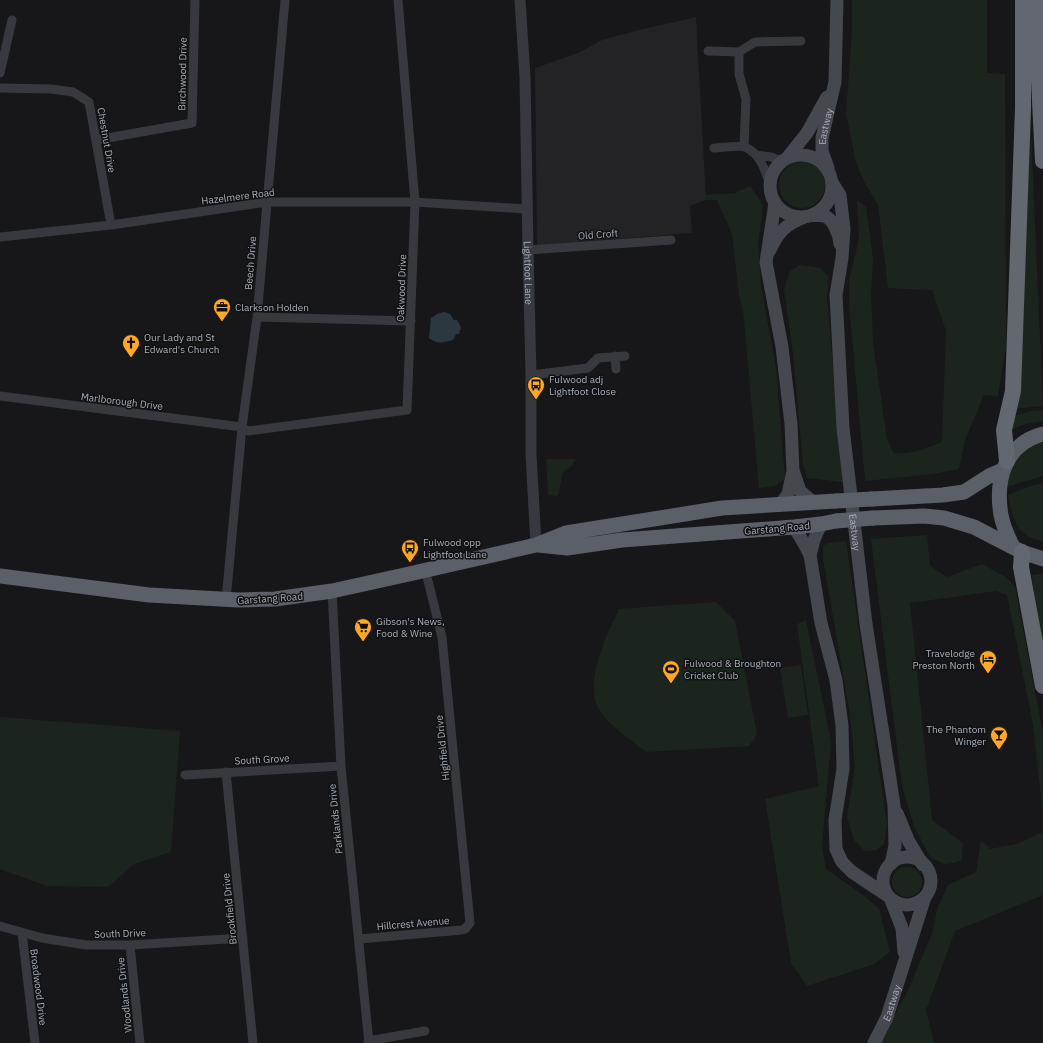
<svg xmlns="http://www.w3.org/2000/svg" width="1043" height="1043" font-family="'IBM Plex Sans',sans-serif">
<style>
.built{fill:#232326}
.green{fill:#1c251d}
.water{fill:#2b383f}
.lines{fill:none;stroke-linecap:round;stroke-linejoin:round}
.minor{stroke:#38393f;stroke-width:9}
.tertiary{stroke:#38393f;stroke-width:11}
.secondary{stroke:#45484f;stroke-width:13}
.trunk{stroke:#5b5f67;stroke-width:15}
.motorway{stroke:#636870;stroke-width:16}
.trunk-bridge{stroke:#5b5f67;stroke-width:15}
.labels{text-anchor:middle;stroke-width:3;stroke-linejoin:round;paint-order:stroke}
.street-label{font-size:10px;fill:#a8afba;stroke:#121214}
.poi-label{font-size:10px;fill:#a8afba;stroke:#121214;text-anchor:start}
</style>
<rect width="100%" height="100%" fill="#171719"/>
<!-- built -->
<path class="built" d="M696 17 706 200 690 206 692 233 537 245 535 68 578 53 602 40 643 29Z"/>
<!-- green -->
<path class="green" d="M852 0H987V73L1005 74 1006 345 998 396 984 395 965 440 959 469 933 474 865 481 849 303V280L859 239 857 201 866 207 873 259 871 293 873 342 887 440 894 454 915 452 942 442 946 331 932 290 888 288 878 205 867 187 856 163 846 113 852 32Z
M1029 87 1043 406 1013 409Z
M779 185a23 23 0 1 1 46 0a23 23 0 1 1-46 0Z
M750 186 763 205 758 245 761 286 776 368 785 478 775 486 759 488 743 309 739 296 732 234 717 200H706V195L735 193Z
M800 265 821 268 829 277 827 297 843 482 807 478 803 465 793 355 784 289 790 271Z
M1043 410V421L1025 424 1008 431 1013 414 1018 415 1030 411Z
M1043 443V476L1006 487 1011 461 1036 444Z
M546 459H576L571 467 563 472 558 496 548 495Z
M1043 483V541H1042C1015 536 1013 518 1008 495L1031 486Z
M927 535 930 566 947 577 982 564 1006 577 1015 587 1043 733V811L1032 719 1007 595 996 591 910 603 932 820 963 843 962 859 955 863 944 864 930 857 914 826 902 786 871 539Z
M846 541 887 824 884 844 876 850 865 851 854 840 847 817 855 766 850 715 823 559V546L828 543Z
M1043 574V649L1036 615 1032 575Z
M716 602 735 621 757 734 749 746 646 752C630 739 612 728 600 711 582 685 607 634 619 609Z
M806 620 831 741 822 847 826 869 863 895 879 909 890 952 874 964 807 986 791 963 765 799 819 786 797 624Z
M801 665 808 715 788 718 780 668Z
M0 717 180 731 171 852 134 864 108 887 47 886 0 869Z
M1043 832V895L955 931 926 1010 934 1043H880L908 990 933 931 937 909 948 885 976 872 981 840 990 849 1017 844Z
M892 882a15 15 0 1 1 30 0a15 15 0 1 1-30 0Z"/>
<!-- water -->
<path class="water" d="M444 312 450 314 454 320H457L461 327 459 334H456L453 340C443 343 437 344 429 338L431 318 437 314Z"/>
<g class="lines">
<!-- minor -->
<path class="minor" d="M708 51 739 52
M0 73 12 20
M0 88 51 89 73 92 89 102 111 225
M96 140 192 123 195 0
M744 147 746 99 739 74V52L755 42 801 41
M714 148C721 148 739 145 745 147 760 153 766 172 770 185
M756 155 771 157 782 161
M0 237 111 225 267 202H415L527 209
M528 250 671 240
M257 317 411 321
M615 356 616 369
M531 375 588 368 598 358 625 356
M0 396 242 427 248 431 407 410 415 202 398 0
M332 591 341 766 369 1043
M226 600 242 427 257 317 285 0
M226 772 253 1043
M185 775 341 766
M0 926 42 938 86 945H130L243 938
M22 933 35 1043
M359 939 462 930 465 929 470 923 442 637 425 569
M130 945 140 1043
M368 1041 425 1031"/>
<!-- tertiary -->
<path class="tertiary" id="s1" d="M520 0 525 77 528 250 531 375V454L536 545"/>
<!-- secondary -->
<g class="secondary">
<circle cx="801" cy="186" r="31"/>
<path d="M787 158 807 133 827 97"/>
<path id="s2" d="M828 168 822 151V138L835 82 837 0"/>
<path id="s3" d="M833 184 840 195 844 229 842 258 836 295 843 428 866 624 894 805 895 846 891 864"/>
<path d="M775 203 766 262 782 347 791 424 793 471 788 494 780 505"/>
<path d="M812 215C815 216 821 215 825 216 834 220 839 235 840 244"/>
<path d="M770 250C778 232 786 224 805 217"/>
<path d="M794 473 800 491 813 502"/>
<path d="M794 527 802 540 810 555 821 623 836 680 842 726 843 769 835 820 836 849 842 862 852 872 888 896"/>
<path d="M810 555 814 540 821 524"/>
<path d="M897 813 909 842 923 865"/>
<circle cx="907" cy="881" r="24"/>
<path d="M891 900 902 928 904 952"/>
<path id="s4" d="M874 1043 887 1017 925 897"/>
</g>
<!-- trunk -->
<path class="trunk" d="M872 499 943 495 964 492 989 476 1003 470
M873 518 924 516 944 518 974 527 1022 552 1043 559
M538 545 567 548 622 540 794 527 821 524 836 521
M1013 547C1008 537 1003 526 1001 515 995 479 1005 444 1043 434
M0 576 149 595 238 600 275 599 332 591 409 574 536 545 566 533 722 508 836 501"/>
<!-- motorway -->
<path class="motorway" d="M1035 0 1043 161
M1007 461 1004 430 1013 391 1023 108V0
M1022 552 1021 567 1043 686"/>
<!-- trunk-bridge -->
<path class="trunk-bridge" d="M836 501 872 499
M836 521 873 518"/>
</g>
<!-- icons -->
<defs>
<g id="office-pin" transform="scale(0.9)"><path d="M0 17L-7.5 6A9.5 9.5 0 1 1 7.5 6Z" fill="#ffa729" stroke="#121214"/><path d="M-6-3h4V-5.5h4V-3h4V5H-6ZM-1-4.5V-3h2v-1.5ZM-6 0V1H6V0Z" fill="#111"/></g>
<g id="church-pin" transform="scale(0.9)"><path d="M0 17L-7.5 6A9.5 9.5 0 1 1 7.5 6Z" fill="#ffa729" stroke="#121214"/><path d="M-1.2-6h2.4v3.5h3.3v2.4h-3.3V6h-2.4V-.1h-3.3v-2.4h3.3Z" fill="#111"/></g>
<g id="bus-pin" transform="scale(0.9)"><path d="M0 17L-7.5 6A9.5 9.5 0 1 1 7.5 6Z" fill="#ffa729" stroke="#121214"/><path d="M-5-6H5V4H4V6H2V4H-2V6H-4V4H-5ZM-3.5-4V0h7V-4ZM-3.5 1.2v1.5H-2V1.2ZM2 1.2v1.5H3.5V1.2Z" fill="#111"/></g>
<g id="supermarket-pin" transform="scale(0.9)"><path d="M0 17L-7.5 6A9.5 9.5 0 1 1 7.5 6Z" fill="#ffa729" stroke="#121214"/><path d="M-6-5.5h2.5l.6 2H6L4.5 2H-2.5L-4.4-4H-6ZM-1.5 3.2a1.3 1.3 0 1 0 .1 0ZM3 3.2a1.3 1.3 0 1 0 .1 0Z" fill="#111"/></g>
<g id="hotel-pin" transform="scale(0.9)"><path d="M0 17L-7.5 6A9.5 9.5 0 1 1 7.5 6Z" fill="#ffa729" stroke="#121214"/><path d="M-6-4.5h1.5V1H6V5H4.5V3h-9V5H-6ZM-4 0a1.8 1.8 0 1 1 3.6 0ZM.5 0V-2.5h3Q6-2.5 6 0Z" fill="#111"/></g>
<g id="stadium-pin" transform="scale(0.9)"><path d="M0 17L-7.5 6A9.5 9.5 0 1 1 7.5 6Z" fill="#ffa729" stroke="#121214"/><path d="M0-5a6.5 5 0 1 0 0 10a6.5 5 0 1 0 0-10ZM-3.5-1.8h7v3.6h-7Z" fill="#111"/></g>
<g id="bar-pin" transform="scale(0.9)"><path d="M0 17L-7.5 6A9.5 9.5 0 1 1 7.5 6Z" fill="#ffa729" stroke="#121214"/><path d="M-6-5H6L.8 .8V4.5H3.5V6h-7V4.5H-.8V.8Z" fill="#111"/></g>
</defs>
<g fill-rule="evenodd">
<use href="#office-pin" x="222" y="307"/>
<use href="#church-pin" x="131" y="343"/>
<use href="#bus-pin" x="536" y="385"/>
<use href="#bus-pin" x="410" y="548"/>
<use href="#supermarket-pin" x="363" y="627"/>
<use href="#hotel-pin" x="988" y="659"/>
<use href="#stadium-pin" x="671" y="669"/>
<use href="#bar-pin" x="999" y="735"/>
</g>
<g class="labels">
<!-- street labels -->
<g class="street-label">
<text transform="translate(182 74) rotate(-89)" y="4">Birchwood Drive</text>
<text dy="4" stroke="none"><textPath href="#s2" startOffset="43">Eastway</textPath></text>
<text transform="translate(107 140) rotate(80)" y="4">Chestnut Drive</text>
<text transform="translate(238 196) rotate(-7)" y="4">Hazelmere Road</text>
<text transform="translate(598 234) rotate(-4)" y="4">Old Croft</text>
<text transform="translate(250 263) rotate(-85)" y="4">Beech Drive</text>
<text dy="4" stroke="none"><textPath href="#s1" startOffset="273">Lightfoot Lane</textPath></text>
<text transform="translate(401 288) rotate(-88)" y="4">Oakwood Drive</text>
<text transform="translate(122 401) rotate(7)" y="4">Marlborough Drive</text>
<text transform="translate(777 528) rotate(-5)" y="4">Garstang Road</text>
<text dy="4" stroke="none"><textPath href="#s3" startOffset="352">Eastway</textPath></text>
<text transform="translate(270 598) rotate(-4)" y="4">Garstang Road</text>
<text transform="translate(442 748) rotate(-96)" y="4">Highfield Drive</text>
<text transform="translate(262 759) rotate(-3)" y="4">South Grove</text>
<text transform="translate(335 819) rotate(-96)" y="4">Parklands Drive</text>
<text transform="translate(229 909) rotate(-96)" y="4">Brookfield Drive</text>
<text transform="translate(413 923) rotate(-5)" y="4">Hillcrest Avenue</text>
<text transform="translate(120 933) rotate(-2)" y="4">South Drive</text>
<text transform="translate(39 987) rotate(83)" y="4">Broadwood Drive</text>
<text transform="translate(124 995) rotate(-96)" y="4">Woodlands Drive</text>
<text dy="4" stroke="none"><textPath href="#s4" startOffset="44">Eastway</textPath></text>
</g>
<!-- poi labels -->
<g class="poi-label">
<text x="235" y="311">Clarkson Holden</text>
<text x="144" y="341">Our Lady and St<tspan x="144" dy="12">Edward's Church</tspan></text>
<text x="549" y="383">Fulwood adj<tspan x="549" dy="12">Lightfoot Close</tspan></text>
<text x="423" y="546">Fulwood opp<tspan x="423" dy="12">Lightfoot Lane</tspan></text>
<text x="376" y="625">Gibson's News,<tspan x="376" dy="12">Food &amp; Wine</tspan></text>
<text x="975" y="657" text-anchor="end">Travelodge<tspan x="975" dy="12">Preston North</tspan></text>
<text x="684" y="667">Fulwood &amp; Broughton<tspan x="684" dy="12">Cricket Club</tspan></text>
<text x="986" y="733" text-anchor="end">The Phantom<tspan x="986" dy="12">Winger</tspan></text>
</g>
</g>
</svg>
